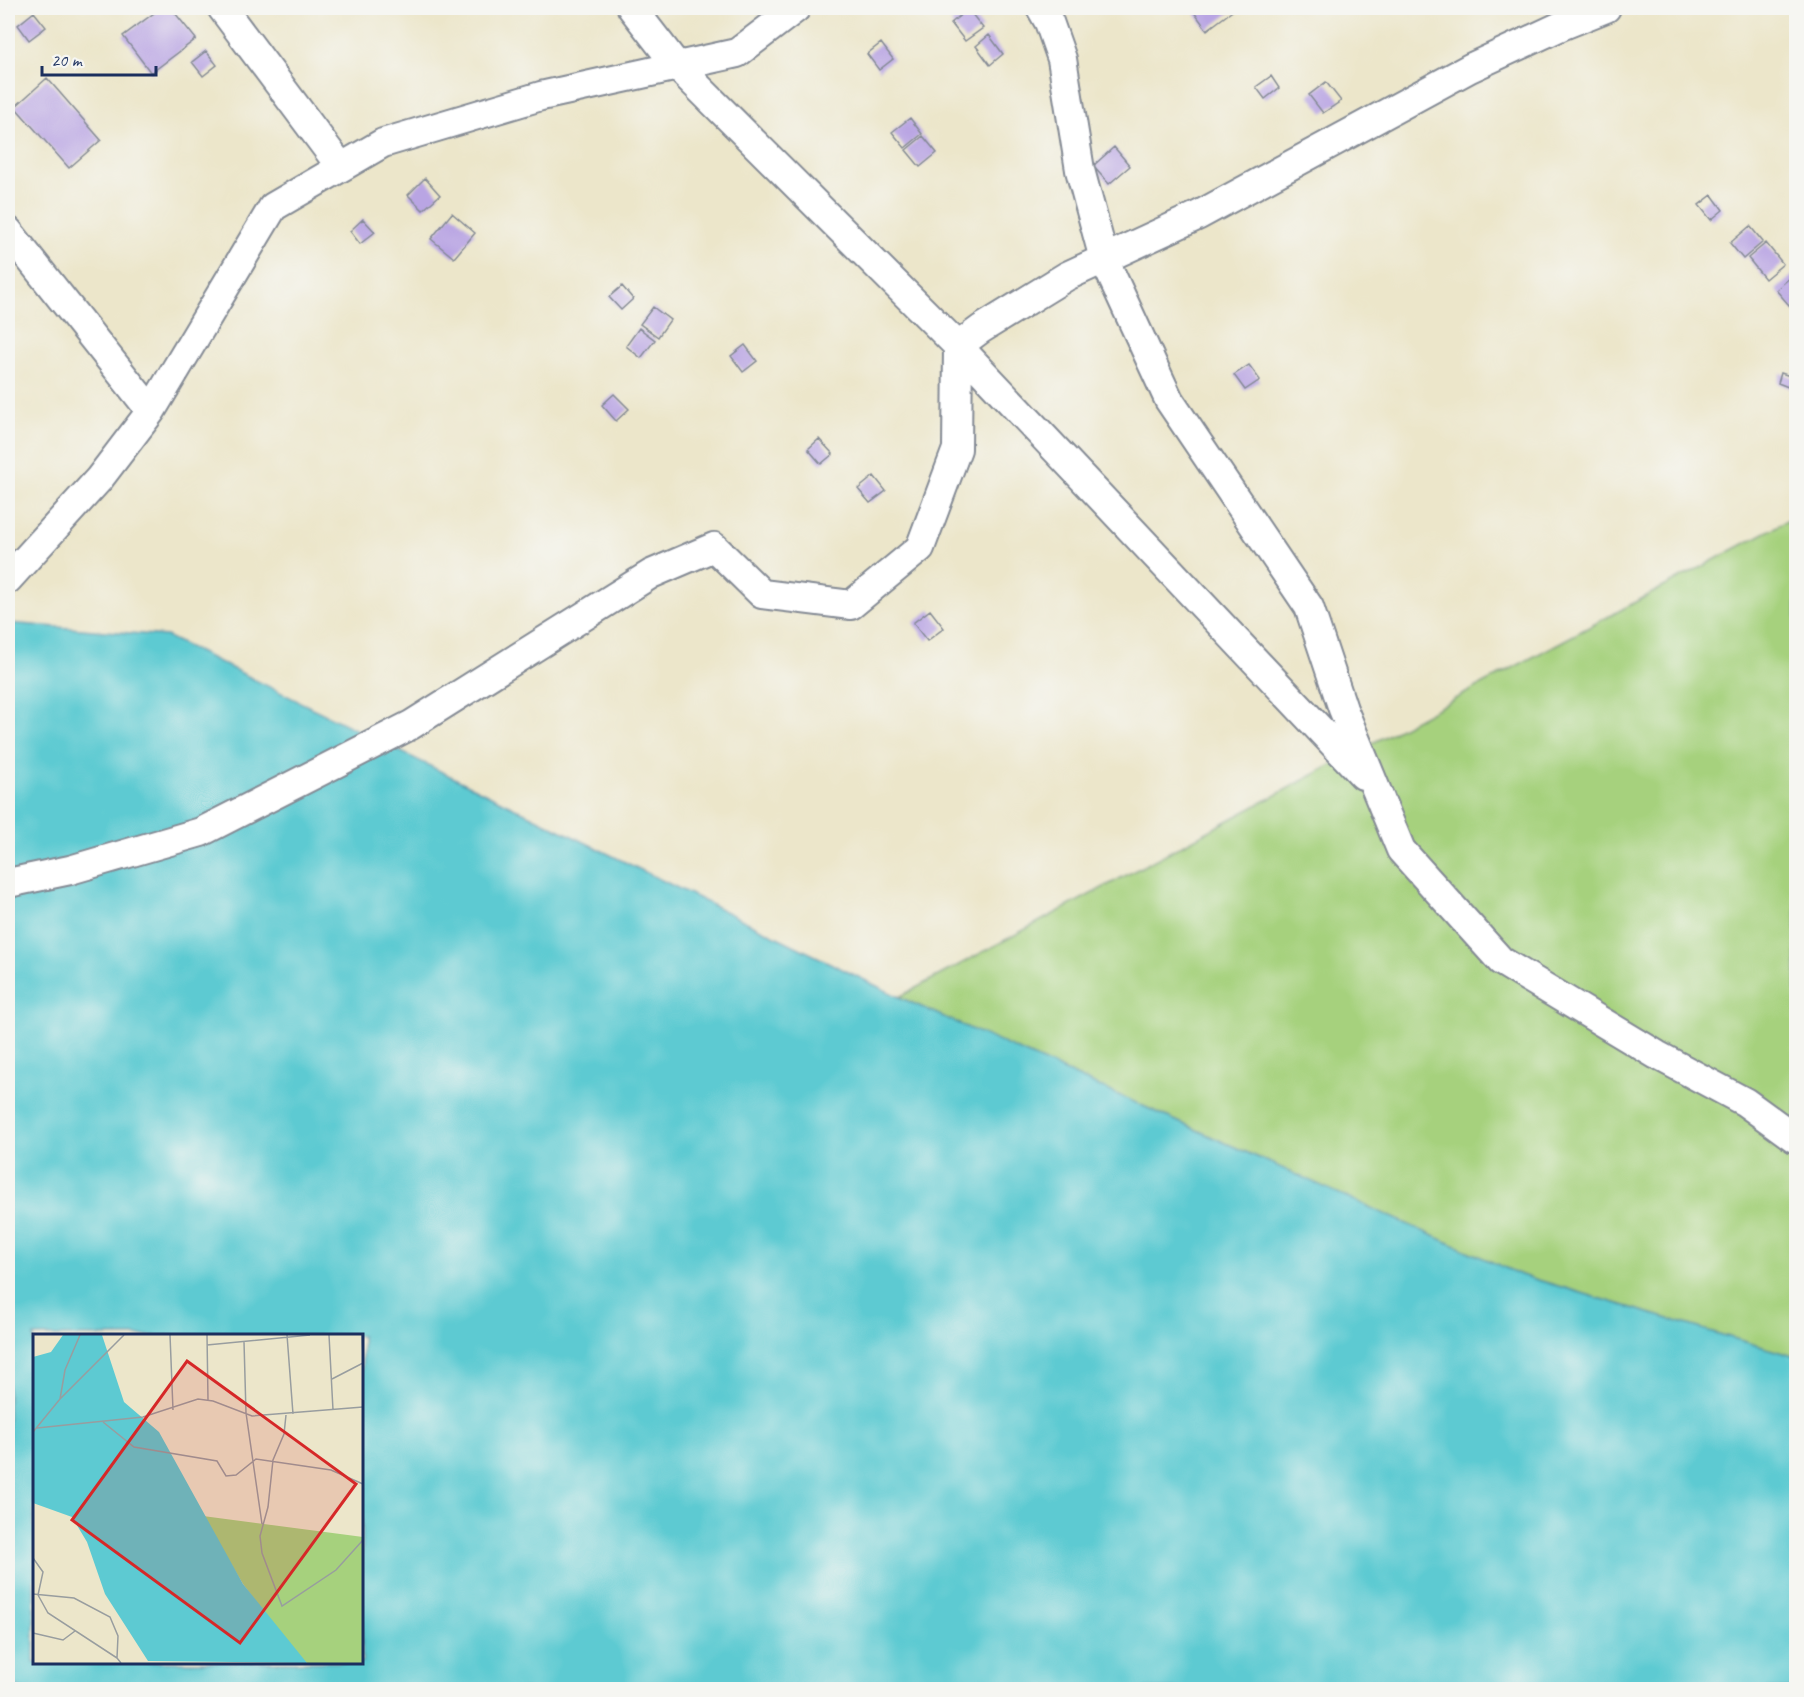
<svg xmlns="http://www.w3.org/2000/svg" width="1804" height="1697" font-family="Caveat,sans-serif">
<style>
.green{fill:#a6d17d;stroke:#60806e;stroke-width:1.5}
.water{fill:#5dcad2;stroke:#3c7c98;stroke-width:1.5;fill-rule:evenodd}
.building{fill:#b9a5e3}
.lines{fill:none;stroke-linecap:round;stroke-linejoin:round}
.minor-casing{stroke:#848a94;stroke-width:32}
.minor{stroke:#fff;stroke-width:28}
.inset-road{fill:none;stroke:#989d9f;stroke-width:1.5}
.view{fill:#d62828;fill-opacity:0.15;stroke:#d62828;stroke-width:3}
.inset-edge{fill:none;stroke:#1b2f5e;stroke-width:3}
</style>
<rect width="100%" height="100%" fill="#f6f6f2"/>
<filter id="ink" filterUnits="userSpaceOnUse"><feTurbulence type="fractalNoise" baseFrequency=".0167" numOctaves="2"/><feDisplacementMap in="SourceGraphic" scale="12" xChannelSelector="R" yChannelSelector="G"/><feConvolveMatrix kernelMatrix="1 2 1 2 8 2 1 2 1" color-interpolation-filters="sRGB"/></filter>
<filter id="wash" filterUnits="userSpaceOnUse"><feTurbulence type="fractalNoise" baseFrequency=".008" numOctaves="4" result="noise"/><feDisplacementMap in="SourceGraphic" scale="24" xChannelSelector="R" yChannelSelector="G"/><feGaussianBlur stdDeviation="1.35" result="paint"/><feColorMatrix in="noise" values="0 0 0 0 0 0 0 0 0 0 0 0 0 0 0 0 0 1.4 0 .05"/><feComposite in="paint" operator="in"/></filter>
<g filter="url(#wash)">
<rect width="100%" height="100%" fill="#ece6ca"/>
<!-- green -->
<path class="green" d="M1796 516V1357L1521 1275 899 997Z"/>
<!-- water -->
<path class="water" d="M8 623 166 636 899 997 1521 1275 1796 1357V1689L23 1690 8 1683ZM34 1336H362V1662H34Z"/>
<g id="blocks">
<!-- building -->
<path class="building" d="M161 8H171L196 39 151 73 123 36Z
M1191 8H1233L1235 9 1207 30Z
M968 9 983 28 965 41 951 23Z
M34 12 46 27 29 40 18 25Z
M989 35 1003 54 990 65 976 46Z
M881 43 893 59 879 70 867 54Z
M206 51 217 65 203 76 192 62Z
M1271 76 1279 88 1265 99 1256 87Z
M47 78 101 140 69 168 15 107Z
M1326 82 1341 101 1323 113 1309 95Z
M910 118 922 134 905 148 892 132Z
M923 136 937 153 920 167 906 150Z
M1114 147 1130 166 1109 184 1093 166Z
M425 178 440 195 423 210 408 195Z
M1712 195 1723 210 1711 220 1699 205Z
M452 213 475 233 454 258 431 239Z
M363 219 375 232 360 244 350 231Z
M1750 226 1763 242 1743 259 1730 243Z
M1766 243 1783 264 1765 279 1748 258Z
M1794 274 1796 277V311L1795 312 1776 290Z
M622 286 633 299 621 310 609 297Z
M653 307 670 320 658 337 640 324Z
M639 328 655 340 641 358 626 346Z
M745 345 757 361 743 372 731 356Z
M1249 365 1260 380 1245 390 1234 375Z
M1781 373 1796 378 1793 389 1778 383Z
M614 394 629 409 616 421 602 405Z
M819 439 833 454 821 464 808 449Z
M874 476 886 491 870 503 858 489Z
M930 610 944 628 927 641 913 623Z"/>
</g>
</g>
<g filter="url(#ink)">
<use href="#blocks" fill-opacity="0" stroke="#848a94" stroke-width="1.5"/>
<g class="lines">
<!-- minor casing -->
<g class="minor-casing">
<path id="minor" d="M222 8 341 167
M632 8 677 66 958 346 1363 775
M1041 8 1049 22 1062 59 1080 170 1104 259 1169 400 1309 607 1343 709 1401 850 1501 961 1657 1055 1745 1102 1796 1139
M8 231 151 411
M8 579 99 479 151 411 273 207 383 143 541 96 737 53 796 8
M8 883 70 870 201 832 411 725 651 574 714 547 762 594 851 605 920 548 957 449 958 346 981 329 1067 276 1199 215 1470 68 1561 26 1606 8"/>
</g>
<!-- minor -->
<use href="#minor" class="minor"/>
</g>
</g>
<!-- overview -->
<g transform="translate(33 1334)">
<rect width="330" height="330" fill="#ece6ca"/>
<path d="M170 182 330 203V329H274L262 319 210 250Z" fill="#a6d17d"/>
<path d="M30 1H69L91 68 126 98 210 250 274 329 115 327 72 260 54 208 39 183 0 169V23L18 18Z" fill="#5dcad2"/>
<path class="inset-road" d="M137 1 140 76M174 1 175 66M254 1 260 80M296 1 300 76M329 1 330 25M211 8 213 79 229 190M174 11 277 1M299 45 330 29M27 65 32 36 47 1M253 81 251 100 240 126 235 173 227 202 229 219 249 272 303 236 330 206M70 88 101 113 184 127 193 142 203 141 223 125 298 136 330 150M4 94 110 83 165 65 180 67 219 82 330 73M0 98 27 65 91 1M0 224 10 238 5 261 15 279 84 324M0 260 41 264 77 283 85 302 84 324 88 329M0 299 30 306 42 297"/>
<path class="view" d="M154 27 323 150 207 309 39 186Z"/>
<rect width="330" height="330" class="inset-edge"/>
</g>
<!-- margin -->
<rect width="1804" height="1697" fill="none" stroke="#f6f6f2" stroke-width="30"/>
<!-- scale -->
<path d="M42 66v9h114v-9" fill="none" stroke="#1b2f5e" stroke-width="3"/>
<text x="51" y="66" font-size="18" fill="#1b2f5e" stroke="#f6f6f2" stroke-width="4.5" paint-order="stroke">20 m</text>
</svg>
